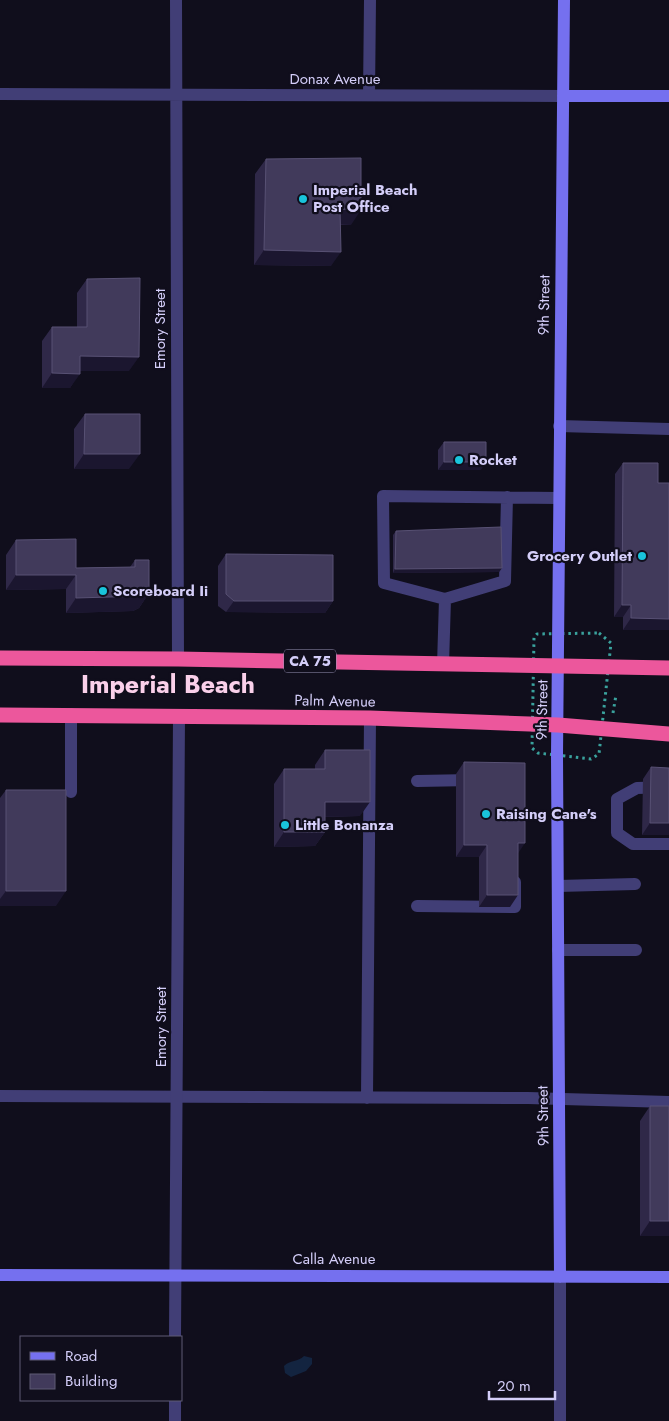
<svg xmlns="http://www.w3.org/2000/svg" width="669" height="1421" font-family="Jost,sans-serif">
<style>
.water{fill:#132440}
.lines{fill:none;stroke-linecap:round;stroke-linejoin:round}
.path{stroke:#3aa29d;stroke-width:3;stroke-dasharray:2.5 4;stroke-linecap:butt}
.lane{stroke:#413e76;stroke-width:12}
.street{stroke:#413e76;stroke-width:12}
.secondary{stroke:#7570ef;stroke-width:12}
.highway{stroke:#ec579c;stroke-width:15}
.wall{fill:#2f2848}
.shaded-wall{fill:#1b162f}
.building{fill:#413a5b;stroke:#585174}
.poi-dot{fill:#19c4db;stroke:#100e1c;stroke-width:2}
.labels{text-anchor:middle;stroke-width:4.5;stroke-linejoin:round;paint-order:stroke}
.shield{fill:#100e1c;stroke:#9994b7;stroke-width:1}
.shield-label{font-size:14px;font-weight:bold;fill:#d4cef9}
.street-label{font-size:15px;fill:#d4cef9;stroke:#100e1c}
.poi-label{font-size:15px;font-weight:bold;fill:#d4cef9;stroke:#100e1c;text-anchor:start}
.town-label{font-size:25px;font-weight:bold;fill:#fad0ea;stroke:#100e1c}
</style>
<rect width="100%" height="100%" fill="#100e1c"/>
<!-- water -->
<path class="water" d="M304 1356 312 1358V1364L306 1371 291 1377 285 1373 284 1366C290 1360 298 1362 304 1356Z"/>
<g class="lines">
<!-- path -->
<path class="path" d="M599 633 611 643 599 754 591 759 538 753 532 748 534 637 537 634Z
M613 713 616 695"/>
<!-- lane -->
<path class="lane" d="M369 95 370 0
M559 426 669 429
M445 599 505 581 507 497
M443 665 445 599 384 583 383 496 559 498
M417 781 472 780
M669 787 637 788 617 799V833L633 844H669
M71 792V714
M558 886 635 884
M417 906 515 907V882
M558 950H636
M0 1096 528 1098 669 1102
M367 1098 370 718"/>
<!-- street -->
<path class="street" d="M176 0 178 659
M0 94 563 96
M175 1337 179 717
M175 1421V1400
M560 1421V1277"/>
<!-- secondary -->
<path class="secondary" d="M563 96H669
M0 1275 669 1277
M560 1277 557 755 564 0"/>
<!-- highway -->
<path class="highway" d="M0 658 178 659 669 668
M0 715 370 718 558 725 669 734"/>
</g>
<!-- wall -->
<path class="wall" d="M266 159 351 225H340L331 266 254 265 255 174Z
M87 279 129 371H80L70 388H42V341L52 327H77V293Z
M85 414 129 469H74V429Z
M444 442 481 470H438V450Z
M623 463 658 483H669V630H623V617H614L615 474Z
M396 531 502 568 499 572 393 573V535Z
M16 540 76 568 130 567 135 560 149 593 139 608 133 611 66 613V589L6 590V555Z
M226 554 333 601 325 613 226 612 218 606V566Z
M325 750 360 816 325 817V832L315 846 274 847V784L284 769H315V765Z
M464 762 518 853 510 907H479V857H456V774Z
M651 767 669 835H642L643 779Z
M6 790 56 906H0V798Z
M650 1106 669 1236H640V1121Z"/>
<!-- shaded-wall -->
<path class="shaded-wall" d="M340 209 361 210 351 225 330 224Z
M264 250 341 252 331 266 254 265Z
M80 356 139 357 129 371H70Z
M52 373 80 374 70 388H42Z
M84 454H140L129 469H74Z
M444 462H486L481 470H438Z
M502 568 499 572 393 573 395 569Z
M16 575H76L66 589 6 590Z
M149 593 139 608 133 611 66 613 76 598Z
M234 601H333L325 613 226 612Z
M622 605H631L623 617H614Z
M631 618 669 619V630H623Z
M325 802H370L360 816 315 817Z
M650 823H669V835H642Z
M284 832H325L315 846 274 847Z
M518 843H525L517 855Z
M464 845H487L479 857H456Z
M6 891H66L56 906H0V899Z
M487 895H518L510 907H479Z
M650 1221H669V1236H640Z"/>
<!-- building -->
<path class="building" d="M361 158V210L340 209 341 252 264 250 266 159Z
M140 278 139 357 80 356V374L52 373V327H87V279Z
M85 414H140V454H84Z
M444 442H486V462H444Z
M623 463H658V483H669V619L631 618V605H622Z
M501 527 502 568 395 569 396 531Z
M76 539V568L135 567V560H149V593L143 596 76 598V575H16V540Z
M226 554 333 555V601H234L226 594Z
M325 750H370V802H325V832H284V769H325Z
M464 762 525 763V843H518V895H487V845H464Z
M651 767 669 768V823H650Z
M6 790H66V891H6Z
M650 1106H669V1221H650Z"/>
<!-- markers -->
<g class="poi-dot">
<circle cx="303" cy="199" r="5"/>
<circle cx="459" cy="460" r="5"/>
<circle cx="642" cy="556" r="5"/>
<circle cx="103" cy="591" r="5"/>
<circle cx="486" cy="814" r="5"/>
<circle cx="285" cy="825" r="5"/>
</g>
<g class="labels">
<!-- shield labels -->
<rect class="shield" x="284" y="649.5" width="52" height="23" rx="4"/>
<g class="shield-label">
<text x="310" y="666">CA 75</text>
</g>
<!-- street labels -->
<g class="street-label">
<text x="335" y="84">Donax Avenue</text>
<text transform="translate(544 305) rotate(-89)" y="5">9th Street</text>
<text transform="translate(160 329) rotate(-90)" y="5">Emory Street</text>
<text transform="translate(335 701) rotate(1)" y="5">Palm Avenue</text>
<text transform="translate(542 710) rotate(-89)" y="5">9th Street</text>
<text transform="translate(161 1027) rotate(-90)" y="5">Emory Street</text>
<text transform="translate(543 1116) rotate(-91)" y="5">9th Street</text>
<text x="334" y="1264">Calla Avenue</text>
</g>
<!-- poi labels -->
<g class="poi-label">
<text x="313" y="195">Imperial Beach<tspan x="313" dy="17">Post Office</tspan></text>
<text x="469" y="465">Rocket</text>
<text x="632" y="561" text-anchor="end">Grocery Outlet</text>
<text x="113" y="596">Scoreboard Ii</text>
<text x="496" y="819">Raising Cane's</text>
<text x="295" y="830">Little Bonanza</text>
</g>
<!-- town labels -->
<g class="town-label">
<text x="168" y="693">Imperial Beach</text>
</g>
</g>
<!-- legend -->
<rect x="20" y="1336" width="162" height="65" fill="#100e1c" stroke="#5e5b74"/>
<rect x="30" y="1352" width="25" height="8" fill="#7570ef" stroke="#5e5b74"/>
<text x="65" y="1361" font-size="15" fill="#d4cef9">Road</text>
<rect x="30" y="1374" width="25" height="15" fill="#413a5b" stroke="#5e5b74"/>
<text x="65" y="1386" font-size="15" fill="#d4cef9">Building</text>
<!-- scale -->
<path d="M489 1391v8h66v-8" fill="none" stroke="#d4cef9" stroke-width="2.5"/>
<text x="497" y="1391" font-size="15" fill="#d4cef9" stroke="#100e1c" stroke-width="4" paint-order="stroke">20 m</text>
</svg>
